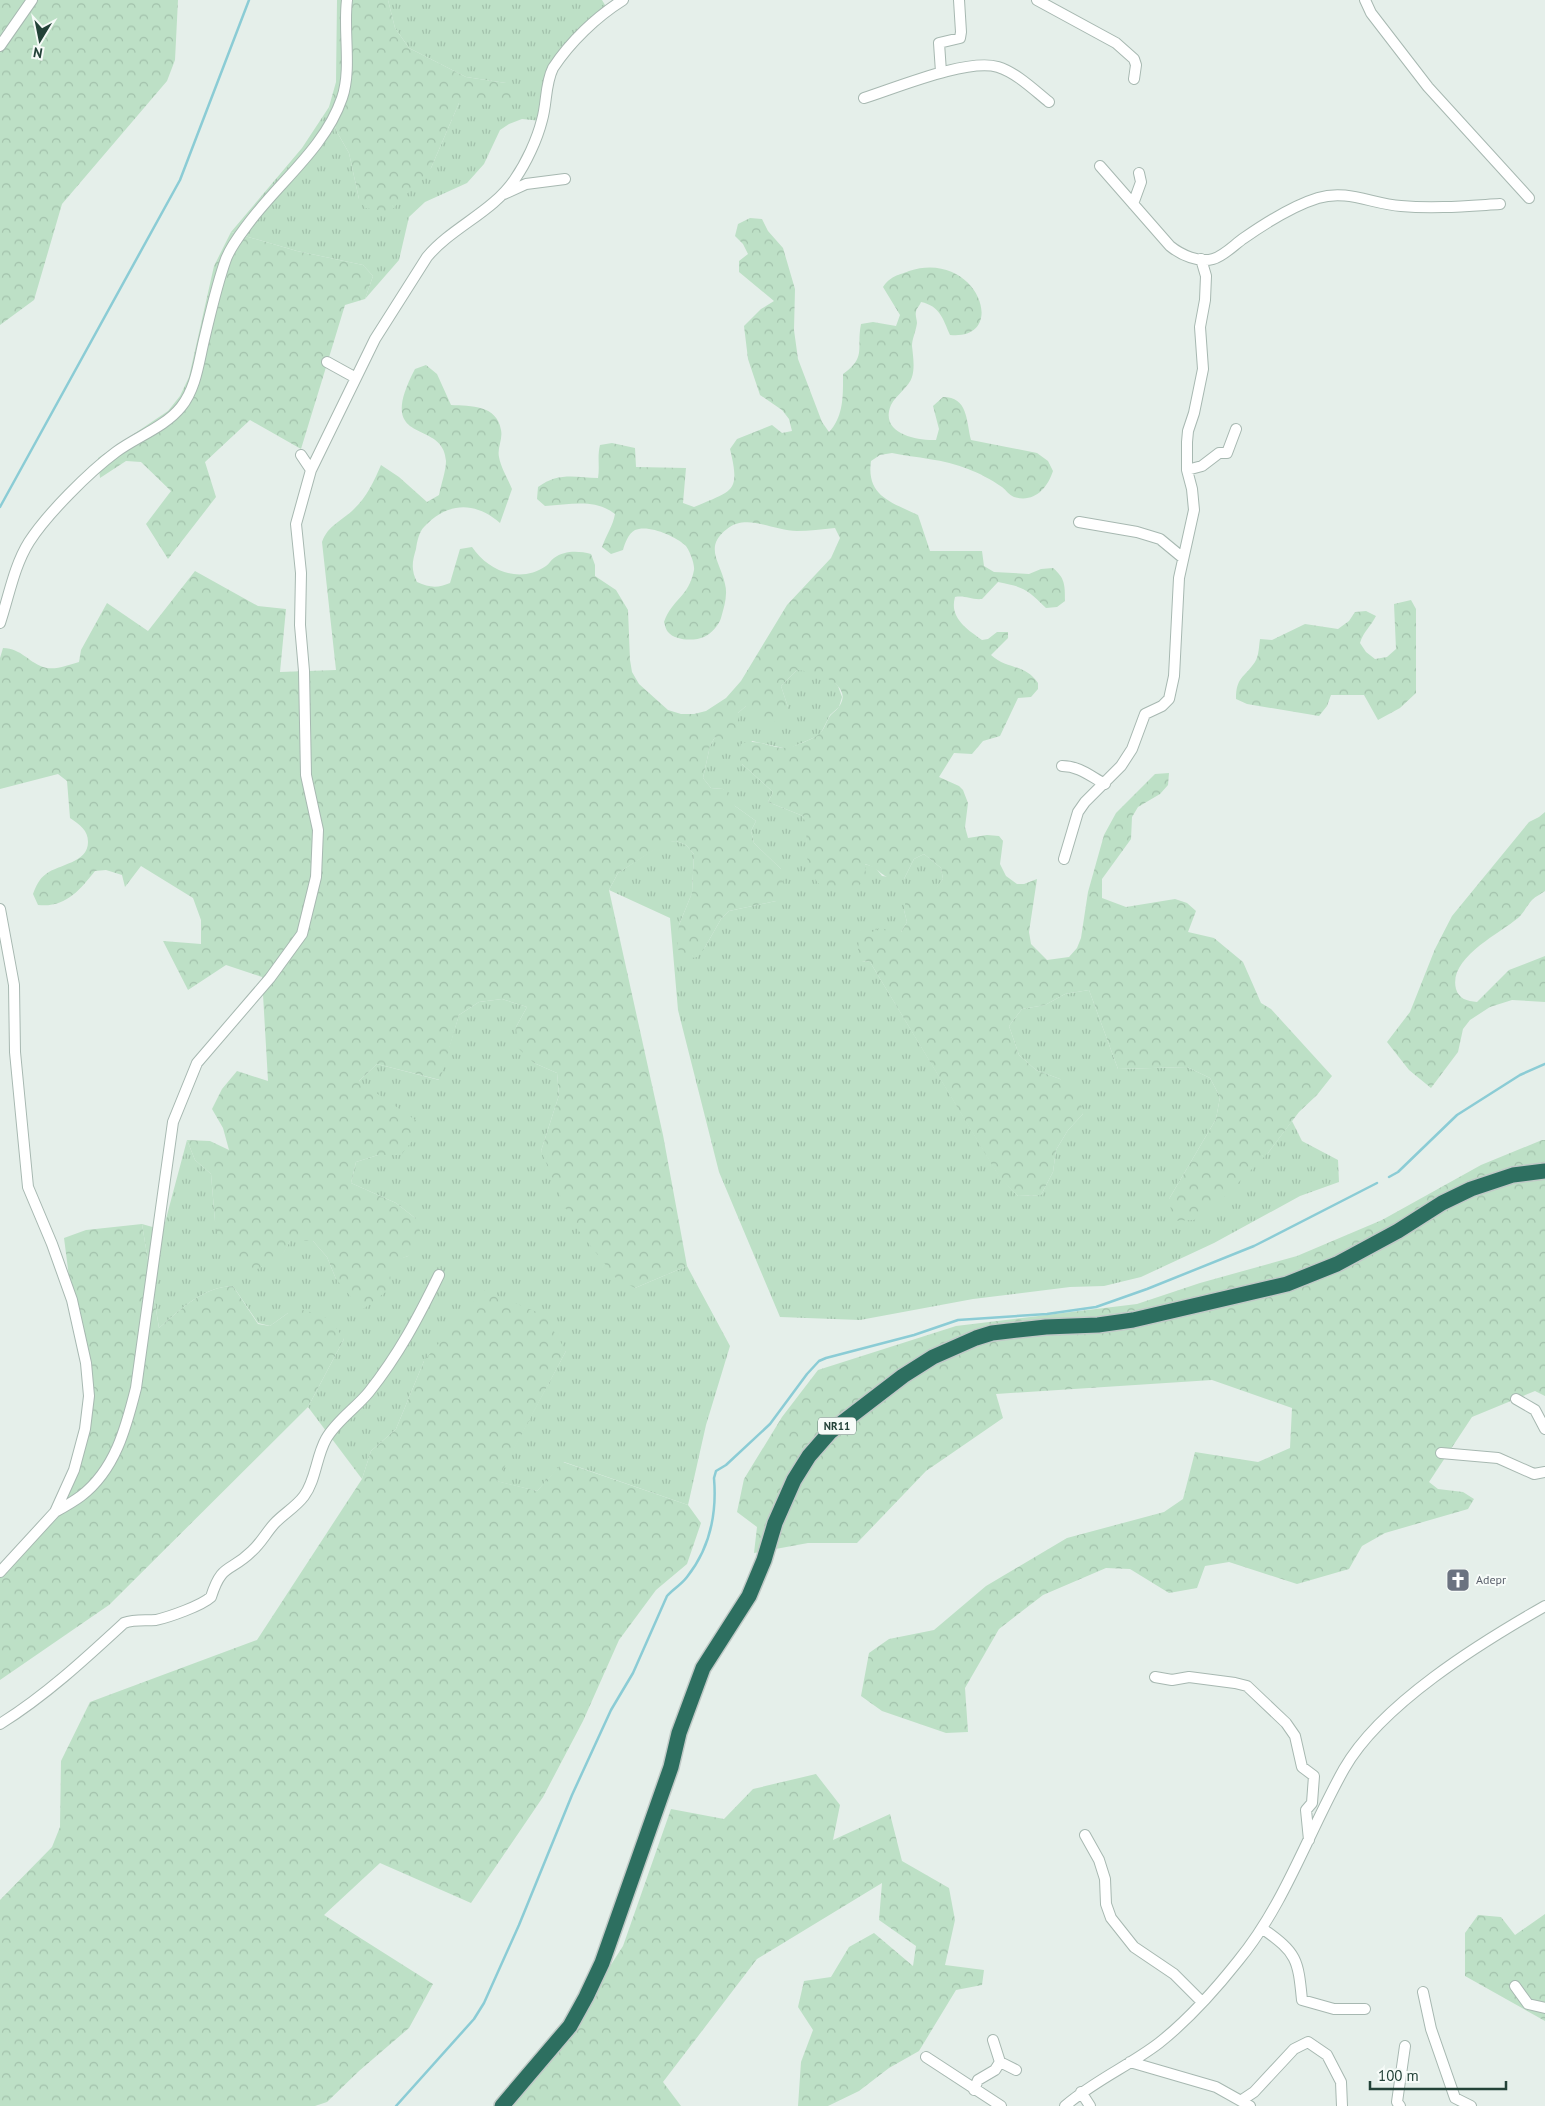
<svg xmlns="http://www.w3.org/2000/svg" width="1545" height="2106" font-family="'PT Sans',sans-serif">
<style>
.grass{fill:url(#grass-tufts)}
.forest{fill:url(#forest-crowns)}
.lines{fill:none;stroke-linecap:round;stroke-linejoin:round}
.stream{stroke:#8bccd5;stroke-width:2.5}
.street-casing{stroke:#a7b8b1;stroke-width:12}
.highway-casing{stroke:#c1cac7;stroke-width:18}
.street{stroke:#fff;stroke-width:10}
.highway{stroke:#2d6f60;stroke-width:15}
.labels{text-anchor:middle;stroke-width:4;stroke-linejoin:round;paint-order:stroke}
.shield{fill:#f6fbf8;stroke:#627a72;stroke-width:1}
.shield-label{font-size:11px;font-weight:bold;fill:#234238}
.worship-label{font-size:12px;fill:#5b616d;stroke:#f6fbf8;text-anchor:start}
</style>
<defs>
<pattern id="grass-tufts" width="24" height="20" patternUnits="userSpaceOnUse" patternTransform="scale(1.25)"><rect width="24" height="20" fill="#bde0c6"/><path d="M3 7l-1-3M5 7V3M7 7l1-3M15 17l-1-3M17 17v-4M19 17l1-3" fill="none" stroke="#a2c1ab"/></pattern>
<pattern id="forest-crowns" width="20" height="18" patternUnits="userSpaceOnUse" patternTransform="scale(1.25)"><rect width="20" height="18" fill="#bde0c6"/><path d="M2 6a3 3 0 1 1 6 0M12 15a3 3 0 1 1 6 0" fill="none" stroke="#a2c1ab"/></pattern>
</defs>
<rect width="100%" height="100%" fill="#e5efea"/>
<!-- grass -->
<path class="grass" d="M388 0H602L608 10 556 64 542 121 522 119 509 124 500 130 484 164 467 183 425 202 409 217 399 260 365 299 373 276 363 265 297 251 231 232 302 148 329 107 337 132 349 153 359 199 431 168 459 103 506 83 466 77 409 48 395 28Z
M797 670H809L831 679 838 686 842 697 839 707 830 715 820 735 788 749 752 741 742 764 773 792 768 802 803 816 808 826 806 848 875 867 882 876 904 879 914 859 924 854 941 868 943 879 936 889 904 910 907 922 901 932 862 961 870 962 1001 1179 1018 1196 1041 1195 1053 1172 1056 1150 1068 1130 1083 1114 1060 1079 1036 1070 1019 1055 1009 1026 1022 1009 1045 1005 1065 994 1089 990 1118 1069 1187 1067 1210 1078 1220 1097 1216 1119 1169 1199 1268 1153 1292 1121 1302 1141 1338 1160 1339 1182 1300 1196 1214 1243 1141 1277 1104 1286 1070 1287 973 1299 860 1320 780 1317 719 1172 678 1010 670 918 609 890 618 873 665 842 676 841 686 845 694 854 692 893 679 925 704 949 721 919 729 911 776 901 781 869 754 843 751 831 756 821 735 806 723 789 711 788 703 778 710 746 715 737 738 725V713L746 706 788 707 781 686Z
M502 999 527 1007 516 1027 534 1063 557 1073 559 1095 541 1151 635 1288 687 1266 730 1346 706 1425 688 1505 564 1462 537 1491 496 1481 566 1351 424 1361 396 1429 371 1451 362 1479 308 1407 344 1339 288 1313 270 1326 258 1323 233 1286C203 1287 181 1309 159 1328L142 1224 163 1230 187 1140 195 1160 211 1174 215 1221 279 1260 290 1241H313L327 1257 336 1279 408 1256 415 1218 396 1203 351 1183 356 1162 378 1155H401L359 1081 377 1064 439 1080 459 1015 479 1002Z"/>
<!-- forest -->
<path class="forest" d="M0 0H178L175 60 167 81 62 204 34 300 0 325Z
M337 0H388L395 28 409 48 466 77 506 83 515 91 510 102 459 103 431 168 390 212 365 208 359 199 349 153 337 132 329 107 336 82Z
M750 218 762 219 768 231 783 248 795 289 794 330 798 359 822 422 829 432C844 416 843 395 843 374 867 357 856 349 861 324L873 322 896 326 900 315 883 287C891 276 896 276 909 271 978 249 1010 341 950 335 943 319 940 306 921 302 920 305 916 309 916 312 915 315 917 320 917 323 916 331 912 339 912 346 913 356 915 367 912 377 909 387 896 395 891 405 879 433 916 441 936 440L939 429 933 406 943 397C968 397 966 420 971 440L1037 453 1048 461 1053 471C1047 489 1034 503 1014 497 1009 495 1006 490 1002 487 992 480 979 473 968 469 944 459 916 458 892 453L880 455 871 461C866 496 891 502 918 515L930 551H982L984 566 994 572 1029 574 1041 569 1053 568C1065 578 1065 585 1065 601L1057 607 1046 608C1027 589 1024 587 998 582L982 599C971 600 965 595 955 597 949 618 967 629 982 640L988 639 997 632H1008V638L991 655C1007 670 1024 663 1038 683V689L1031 697 1018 698 1000 736 983 741 972 754 954 753 939 777 959 786 963 790 968 803 965 827 968 838 987 835 999 836 1003 841 1000 864 1006 876 1017 884H1024L1037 879 1029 932 1031 944 1047 960 1069 957 1077 948 1081 938 1088 892 1104 835 1116 813 1155 774 1169 773 1168 785 1160 794 1138 807 1132 817 1131 839 1102 879V898L1126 907 1175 899 1187 903 1196 911 1188 932 1214 938 1243 962 1261 1003 1271 1009 1332 1076 1317 1095 1299 1112 1268 1153 1215 1206 1194 1220 1173 1221 1169 1199 1216 1119 1220 1097 1210 1078 1187 1067 1118 1069 1089 990 1065 994 1045 1005 1022 1009 1009 1026 1019 1055 1036 1070 1060 1079 1079 1093 1083 1114 1068 1130 1056 1150 1053 1172 1041 1195 1018 1196 1001 1180 870 962 862 961 858 950 859 940 879 928 901 932 907 922 904 910 906 899 925 886 936 888 943 879 941 868 924 854 914 859 904 879C882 882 883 869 865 864L866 876 859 886C852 887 843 891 836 891 814 890 807 866 806 847 806 835 808 827 803 816L768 802 773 792 742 764 738 754 741 744C759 738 769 748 786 748 791 748 813 739 818 735 824 731 826 722 830 716 832 713 836 711 838 708 857 684 813 671 797 670L781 686 788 707C782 719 776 724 762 724L746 706 738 713V725L735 736 725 740 715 737 710 746 703 778 711 788 723 789 733 795 735 806 756 821 751 831 754 843 781 869 785 892 776 901 729 911 721 919 704 949 697 957 686 959 677 948 679 925 692 893 694 854 686 845 676 841 665 843 618 873 609 890 663 1135 687 1266 635 1288 616 1278 571 1221 541 1151 559 1095 557 1073 534 1063 518 1048 516 1027 527 1007 502 999 479 1002 459 1015 440 1080 377 1064 359 1081 424 1126 401 1155H378L356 1162 351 1183 396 1203 415 1218 423 1238 408 1256 388 1264 392 1287 362 1310 336 1279 327 1257 313 1241H290L280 1260 257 1269 234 1263 220 1246 215 1221 211 1174 195 1160 187 1140 210 1141 229 1150 223 1128 212 1109 222 1089 237 1071 268 1081 262 977 226 965 188 990 163 941 201 944V920L193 898 141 866 125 887 122 875 106 870 95 871C79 891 65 908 38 905L33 894C36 886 39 879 46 874 59 864 88 863 88 842 88 830 80 825 70 818L67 781 58 774 0 789V658L3 648C22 649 27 661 43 667 54 671 68 665 79 662L81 650 107 603 148 631 195 571 258 606 286 609 280 672 336 670 322 542C328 525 342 521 354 509 367 497 374 481 381 465L399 477 427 502 439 495C441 484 446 471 446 461 444 417 373 449 415 369L426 365 437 374 451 405C471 406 497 405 501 430 503 439 497 448 499 457 501 468 508 479 512 489L500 523C475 501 447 502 424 527 419 532 417 542 416 549 412 562 411 570 417 582 430 588 438 588 450 583L460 549 472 547C488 571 520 584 546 566 549 564 551 560 554 558 565 550 579 551 591 554L595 565V576L616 590 628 610 630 660 632 672 639 684 668 710 681 714H694L706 711 726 698 741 681 787 605 831 558 840 538 835 528C822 529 809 531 797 531 774 531 747 513 727 529 703 547 721 563 725 584 728 595 724 607 721 618 719 625 711 634 704 637 695 641 675 641 668 632 666 630 665 625 664 622 672 599 689 597 694 570 695 564 689 549 685 545 675 536 648 524 635 530 628 534 625 543 623 550L611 554 602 547C606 535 613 526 615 514 594 498 570 505 545 506L537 499 538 487C558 472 575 477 598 478 600 466 597 457 600 445L612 443 635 448 636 467 686 468 683 503 694 507C732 490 741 494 730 449L737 439 772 425 782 433 792 431 789 419 782 410 760 395 748 359 744 326 761 309 774 301 739 272V261L748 254 743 244 735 236 738 224Z
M231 232 297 251 363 265 373 276 365 299 345 305 301 449 250 420 205 462 216 497 168 559 146 524 171 491 141 462 126 461 100 478 98 458 168 411 180 396 189 377 214 266Z
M1411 600 1416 609V693L1400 708 1378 720 1364 695H1331L1327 706 1319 716 1247 704 1236 699C1236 677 1244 678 1255 662 1259 656 1259 645 1260 639L1272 640 1305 624 1338 629 1349 621 1355 612 1366 611 1376 616C1371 626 1363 632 1360 643L1366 652 1375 659 1387 657 1396 649 1394 604Z
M1545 812V891C1541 894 1536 896 1532 900 1527 905 1524 913 1518 918 1499 934 1448 958 1456 989 1459 999 1467 1001 1477 1002L1509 970 1545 956V1002L1512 1000 1490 1007 1470 1020 1463 1029 1458 1052 1431 1088 1409 1070 1387 1042 1410 1012 1435 949 1452 916 1529 822 1539 817Z
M1542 1140H1545V1396L1535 1391 1472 1417 1429 1482 1438 1489 1463 1492 1474 1499 1468 1509 1385 1533 1362 1546 1349 1569 1297 1584 1229 1562 1205 1566 1197 1588 1169 1593 1130 1569 1106 1568 1043 1595 999 1629 965 1688 968 1732 946 1733 882 1711 861 1696 869 1653 889 1639 934 1630 986 1586 1067 1538 1164 1512 1183 1499 1195 1452 1258 1462 1290 1448 1292 1408 1212 1380 996 1394 1003 1418 926 1471 857 1543H808L754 1553 757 1527 737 1512 744 1479 782 1417 818 1370 956 1326 1137 1304 1200 1283 1297 1256 1382 1220 1481 1165Z
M142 1224 159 1328C181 1309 203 1287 233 1286L258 1324 270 1326 288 1313 299 1309 321 1315 331 1321 344 1339 308 1407 109 1605 0 1680V1572L55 1512 74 1470 89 1396 72 1300 64 1238 86 1230Z
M483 1290 544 1315 566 1351 497 1481 537 1491 563 1462 688 1505 701 1523 687 1564 656 1590 619 1640 583 1721 543 1797 471 1903 380 1863 324 1915 433 1984 409 2028 359 2071 327 2102 315 2106H0V1900L52 1847 60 1827 61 1761 90 1702 257 1640 362 1479 371 1451 396 1429 424 1361Z
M816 1774 840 1805 833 1840 890 1814 902 1861 949 1888 955 1920 945 1965 984 1970 982 1985 956 1990 919 2051 889 2068 859 2091 828 2106H798L801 2062 813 2030 798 2007 804 1981 831 1977 849 1947 874 1933 913 1966 916 1946 879 1920 882 1883 757 1959 663 2082 681 2106H502L571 2027 623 1946 671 1809 724 1819 753 1789Z
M1545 1914V2021L1465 1976V1933L1478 1915 1501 1917 1515 1935Z"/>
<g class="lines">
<!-- stream -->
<path class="stream" d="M0 507 180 180 249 0
M1389 1177 1398 1172 1457 1115 1520 1075 1545 1064
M396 2106 474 2019 484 2003 519 1925 572 1795 611 1710 633 1673 667 1596C673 1589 681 1585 687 1577 710 1548 717 1514 714 1478L716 1471 726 1465 770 1424 807 1374 819 1361 826 1358 914 1335 958 1320 1047 1314 1096 1307 1147 1289 1254 1246 1377 1183"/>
<!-- street casing -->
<g class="street-casing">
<path id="street" d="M1037 0 1116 43 1134 59 1136 65 1134 79
M1365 0 1371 13 1428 87 1529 198
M0 46 32 0
M941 72 939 43 960 38 961 32 959 0
M864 98C896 88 967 58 998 67 1017 73 1034 90 1049 102
M1100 166 1170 246C1181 255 1199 263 1213 259 1224 256 1235 244 1244 238 1267 222 1292 206 1318 198 1347 189 1372 204 1401 206 1434 209 1467 206 1500 204
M504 194 526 184 565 179
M1133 204 1141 182 1139 173
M327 362 356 378
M301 455 311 470
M1187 470 1202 466 1219 453H1227L1236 429
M1079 522 1137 532 1160 539 1183 558
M0 623C9 596 14 566 29 542 47 514 89 472 116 452 136 437 165 427 181 407 197 387 199 359 205 336 211 311 217 284 226 259 231 246 239 236 248 224 279 182 325 148 342 98 352 69 343 31 347 0
M1062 766C1079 766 1090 776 1105 784
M1064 859 1078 812 1085 802 1121 766 1132 749 1145 714 1162 706 1169 699 1174 676 1179 578 1194 510 1192 489 1187 470V442L1188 431 1194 413 1203 369 1200 327 1205 300 1206 276 1201 259
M0 909 14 985 15 1052 28 1187 52 1244 72 1300 86 1363 89 1396 85 1429 74 1470 55 1512 0 1572
M1516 1399 1535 1410 1545 1429
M1441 1453 1498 1458 1534 1474 1545 1472
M55 1512C64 1507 73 1502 81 1496 115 1470 126 1428 136 1388L173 1122 197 1063 270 978 302 934 316 877 318 830 306 775 304 671 300 625 301 573 296 524 311 470 375 339 427 257C452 227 493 212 515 179 526 163 537 140 542 120 547 103 545 84 553 68 570 42 596 17 623 0
M1155 1677 1172 1680 1189 1677 1235 1683 1247 1686 1286 1723 1295 1736 1302 1767 1314 1776 1312 1803 1306 1810 1309 1840
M0 1724C45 1696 85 1659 124 1623 135 1619 145 1621 156 1620 169 1617 201 1606 211 1597 222 1562 230 1573 252 1551 261 1543 266 1533 274 1524 283 1514 296 1507 304 1496 316 1480 316 1457 326 1439 336 1421 356 1408 369 1392 399 1354 418 1318 439 1275
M1085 1835 1099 1860 1105 1879 1106 1904 1111 1918 1134 1947 1174 1974 1202 2002
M1263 1929C1297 1953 1298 1959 1302 2000L1334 2009H1365
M1515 1986 1528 2004 1545 2008
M1423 1992 1431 2029 1455 2098 1471 2106
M993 2040 1000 2062
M926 2057 1001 2106
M1130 2062 1216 2087 1250 2106
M974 2090 978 2080 995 2070 1000 2062 1016 2070
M1081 2092 1090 2106
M1242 2100 1254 2092 1294 2049 1308 2042 1327 2055 1341 2082 1342 2106
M1065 2106C1095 2080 1129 2066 1159 2043 1188 2020 1215 1990 1238 1961 1285 1904 1308 1833 1344 1769 1381 1704 1480 1643 1545 1606
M1400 2106 1397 2102 1405 2046"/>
</g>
<!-- highway casing -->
<g class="highway-casing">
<path id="highway" d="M502 2106 570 2026 586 1997 602 1963 671 1767 679 1733 703 1668 749 1596 764 1560 775 1523 794 1480 809 1456 830 1432 903 1376 933 1357 976 1338 992 1333 1009 1331 1046 1327 1098 1325 1133 1320 1287 1284 1337 1264 1398 1231 1442 1203 1471 1189 1513 1175 1545 1171"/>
</g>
<!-- street -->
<use href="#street" class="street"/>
<!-- highway -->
<use href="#highway" class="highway"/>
</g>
<!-- icons -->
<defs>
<g id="church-square" transform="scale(1.25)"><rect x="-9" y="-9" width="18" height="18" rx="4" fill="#6b7280" stroke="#f6fbf8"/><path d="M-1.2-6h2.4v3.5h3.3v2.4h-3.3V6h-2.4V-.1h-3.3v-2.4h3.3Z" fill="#fff"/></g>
</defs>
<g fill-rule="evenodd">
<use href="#church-square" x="1458" y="1580"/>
</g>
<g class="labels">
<!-- shield labels -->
<rect class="shield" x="818" y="1417.5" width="38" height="17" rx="4"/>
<g class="shield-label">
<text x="837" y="1430">NR11</text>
</g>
<!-- worship labels -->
<g class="worship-label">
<text x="1476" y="1584">Adepr</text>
</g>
</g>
<!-- north arrow -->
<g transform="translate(40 40) rotate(190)" stroke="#f6fbf8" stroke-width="4" paint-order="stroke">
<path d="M0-4L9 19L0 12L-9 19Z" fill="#234238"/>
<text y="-8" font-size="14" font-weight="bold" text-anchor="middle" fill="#234238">N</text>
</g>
<!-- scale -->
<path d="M1370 2081v8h136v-8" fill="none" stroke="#234238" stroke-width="2.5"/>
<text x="1378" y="2081" font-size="15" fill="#234238" stroke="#f6fbf8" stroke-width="4" paint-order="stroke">100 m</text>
</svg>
